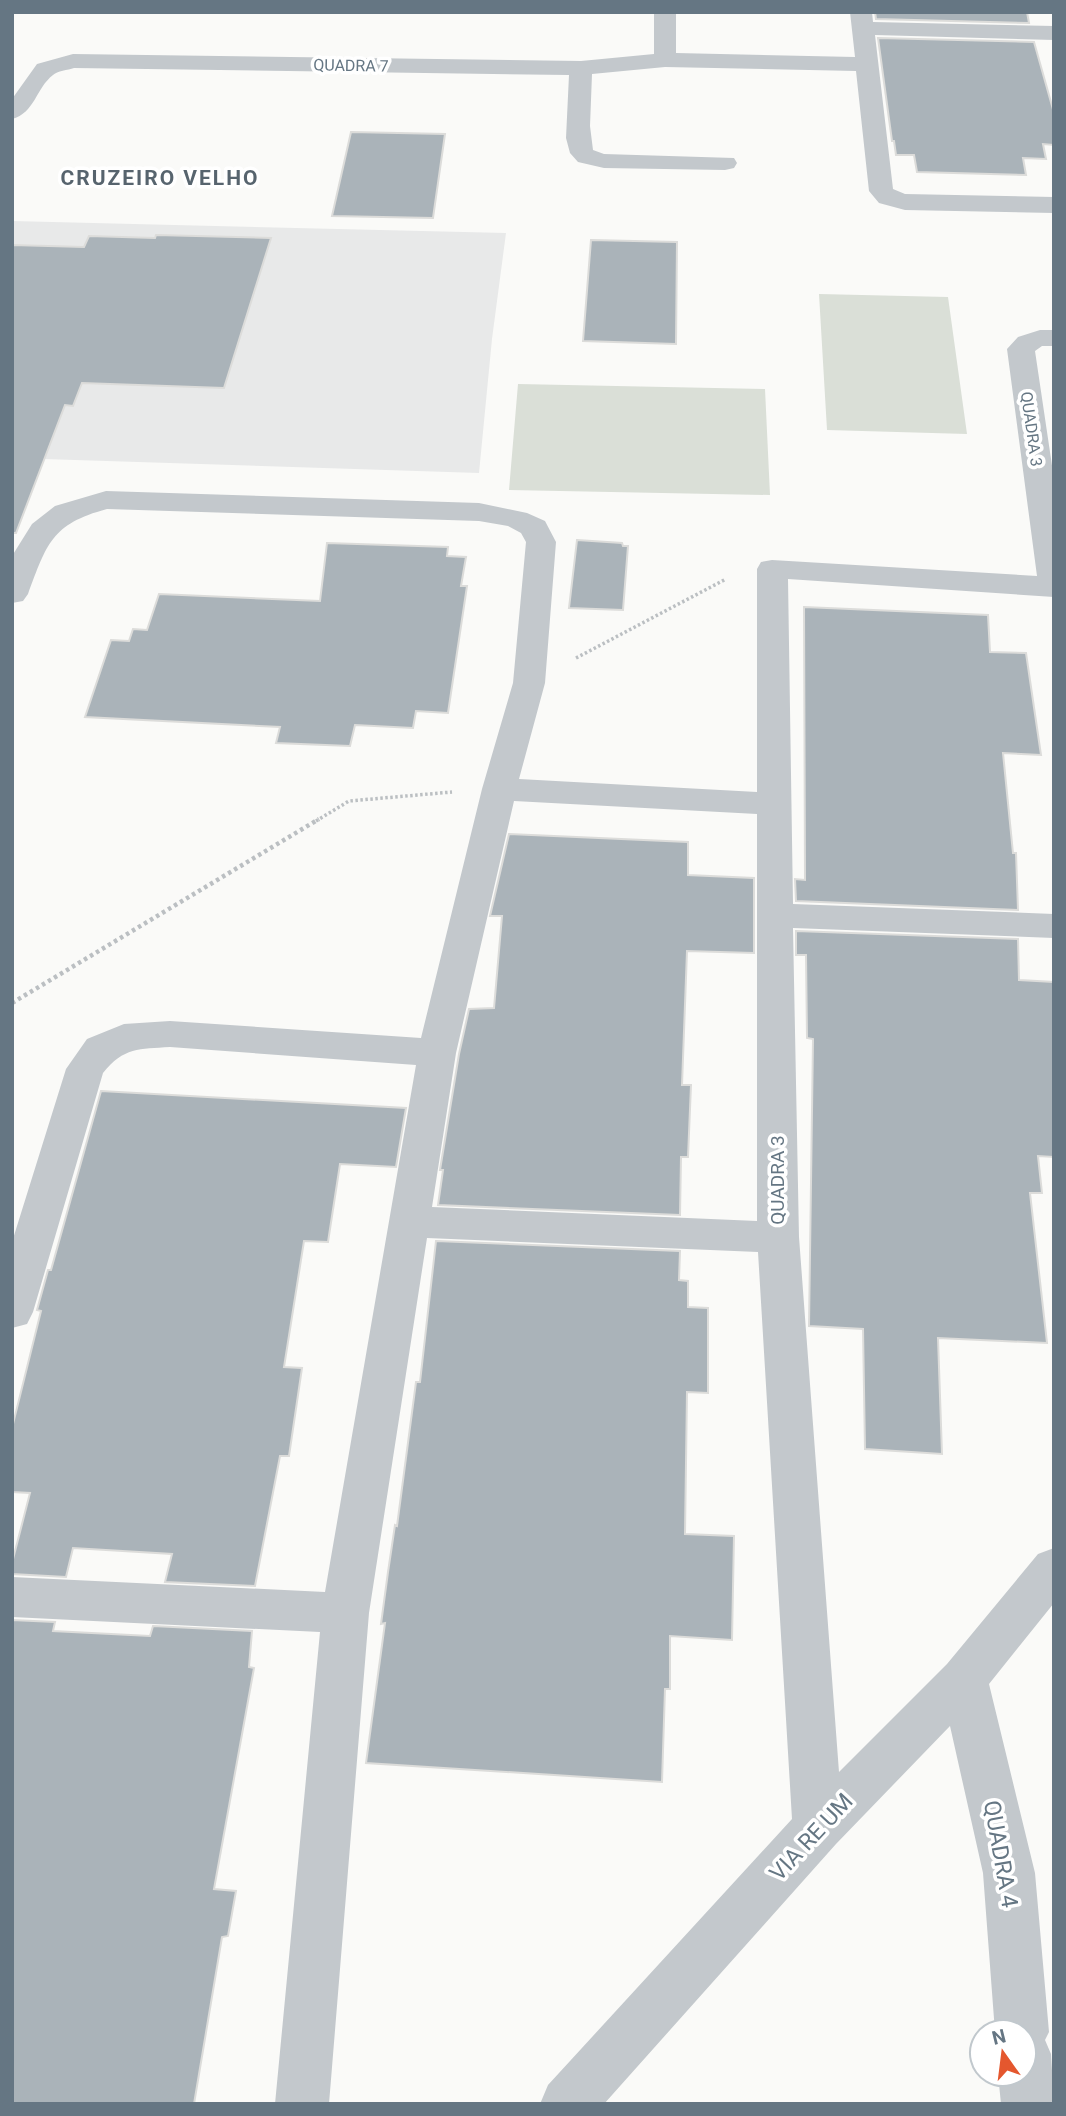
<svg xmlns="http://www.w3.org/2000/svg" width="1066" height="2116" font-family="Roboto,sans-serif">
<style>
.built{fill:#e8e9e9}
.green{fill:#dadfd7}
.building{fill:#aab3b9;stroke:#dcdcda;stroke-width:2}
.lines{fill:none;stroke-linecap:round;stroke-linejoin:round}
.path-far1{stroke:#bbbfc2;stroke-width:3.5;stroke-dasharray:2.5 2.5;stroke-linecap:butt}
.path{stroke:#bbbfc2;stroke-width:4.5;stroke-dasharray:3.5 3.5;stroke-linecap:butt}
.minor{fill:#c3c8cc;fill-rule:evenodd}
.labels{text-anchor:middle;stroke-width:7;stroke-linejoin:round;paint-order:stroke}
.far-street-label{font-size:16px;fill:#657683;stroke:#fff}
.street-label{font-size:19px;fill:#657683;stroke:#fff}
.far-district-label{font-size:21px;font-weight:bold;letter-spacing:2px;fill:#57646e;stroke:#fff}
.near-street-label{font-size:23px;fill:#657683;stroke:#fff}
</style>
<rect width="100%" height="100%" fill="#fafaf8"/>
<!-- built -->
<path class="built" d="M12 221 506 233 492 339 479 473 12 458Z"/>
<!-- green -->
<path class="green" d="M819 294 948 297 967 434 827 430Z
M518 384 765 389 770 495 509 490Z"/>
<!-- building -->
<path class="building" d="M875 12H1027L1029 23 876 19Z
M878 38 1034 42 1054 113V145L1043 144 1046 159 1023 158 1026 175 917 172 914 155H896L894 141H892Z
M351 132 445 134 433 218 332 216Z
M156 235 271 238 224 388 82 383 73 406 65 405 16 533H12V245L84 247 89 236 155 238Z
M591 240 677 242 676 344 583 341Z
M577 540 622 543 623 546H628L623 610 569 608Z
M327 543 448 547 447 556 466 557 461 586H467L448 713 416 711 413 728 355 725 350 746 276 743 280 727 85 717 111 640 129 641 133 629 147 630 159 594 320 601Z
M804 607 988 615 990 652 1026 653 1041 755 1003 753 1013 853H1016L1018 910 796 901 795 879 805 880Z
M509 834 688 842V875L754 878V953L687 951 682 1085H691L688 1157H681L680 1215 438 1205 443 1170H440L459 1054 469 1009 494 1008 502 916H490Z
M796 931 1018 939 1019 980 1054 982V1157L1038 1156 1042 1193H1030L1047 1343 938 1338 942 1454 865 1449 863 1329 809 1326 813 1039 807 1038 806 955H796Z
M101 1091 406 1108 396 1167 340 1164 328 1242 304 1241 284 1367 302 1368 289 1456H280L255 1586 165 1582 172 1554 73 1548 66 1577 12 1574V1563L30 1493 12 1492V1428L41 1311 37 1310 48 1270H51Z
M436 1241 680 1251 679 1280 688 1281V1307L708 1308V1393L687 1392 685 1534 734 1536 732 1640 670 1636V1689H665L662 1782 366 1763 385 1623 381 1624 388 1572 395 1525 397 1526 416 1382H420Z
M12 1620 55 1622 53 1631 150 1636 153 1626 252 1631 249 1667 254 1668 214 1889 236 1891 228 1936 222 1937 194 2104H12Z"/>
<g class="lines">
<!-- path-far1 -->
<path class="path-far1" d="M576 658 726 579
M316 821 349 801 452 792"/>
<!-- path -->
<path class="path" d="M12 1003 319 819"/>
<!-- minor -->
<path class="minor" d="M654 12H676V53L855 57 850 12H872L873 22 1054 26V40L875 35 893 189 905 194 1054 197V213L905 210 879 203 869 191 856 71 665 67 592 74 590 126 593 150 604 154 734 158 737 163 734 168 725 170 604 168 578 162 570 153 566 138 569 75 74 68C68 70 57 71 53 75 36 88 35 113 12 119V99L37 64 73 54 581 61 654 54Z
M1040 330H1054V346H1042L1035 351 1054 479V597L788 579 793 904 1054 914V938L793 928 799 1237 839 1772 947 1664 1038 1554 1054 1548V1603L989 1684 1035 1873 1049 2032 1045 2040 1051 2054 1054 2104H1001L998 2074H1024V2032H995L983 1873 950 1726 836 1844 604 2104H540L548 2085 792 1819 758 1252 427 1238 369 1613 329 2104H275L320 1632 12 1617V1577L325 1592 416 1065 170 1047C139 1049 124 1047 103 1073L33 1312 27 1324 12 1328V1242L66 1069 87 1039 124 1024 170 1021 421 1038 482 789 513 683 526 542 521 533 508 526 479 521 107 509C51 524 47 544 28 594L23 601 12 603V556L32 524 55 506 106 491 479 503 527 513 545 521 556 542 545 683 519 779 757 792V569L761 562 772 560 1037 576 1007 349 1018 337ZM514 801 757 814V1221L432 1207 456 1053Z"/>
</g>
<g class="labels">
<!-- far-street labels -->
<g class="far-street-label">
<text transform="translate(351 65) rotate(1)" y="6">QUADRA 7</text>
<text transform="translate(1032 429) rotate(82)" y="6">QUADRA 3</text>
</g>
<!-- street labels -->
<g class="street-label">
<text transform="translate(777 1180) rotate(-90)" y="7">QUADRA 3</text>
</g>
<!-- far-district labels -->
<g class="far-district-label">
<text x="160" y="185">CRUZEIRO VELHO</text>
</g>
<!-- near-street labels -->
<g class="near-street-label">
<text transform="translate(811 1837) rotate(-47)" y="8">VIA RE UM</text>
<text transform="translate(1001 1854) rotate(80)" y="8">QUADRA 4</text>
</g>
</g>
<!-- border -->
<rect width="1066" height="2116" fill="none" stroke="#657683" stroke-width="28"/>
<!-- north arrow -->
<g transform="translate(1003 2053) rotate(346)"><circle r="33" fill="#ffffff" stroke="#c1c8cd" stroke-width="2"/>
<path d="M0-5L12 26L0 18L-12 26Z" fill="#e4572e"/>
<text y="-10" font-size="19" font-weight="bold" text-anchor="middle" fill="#657683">N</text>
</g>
</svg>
